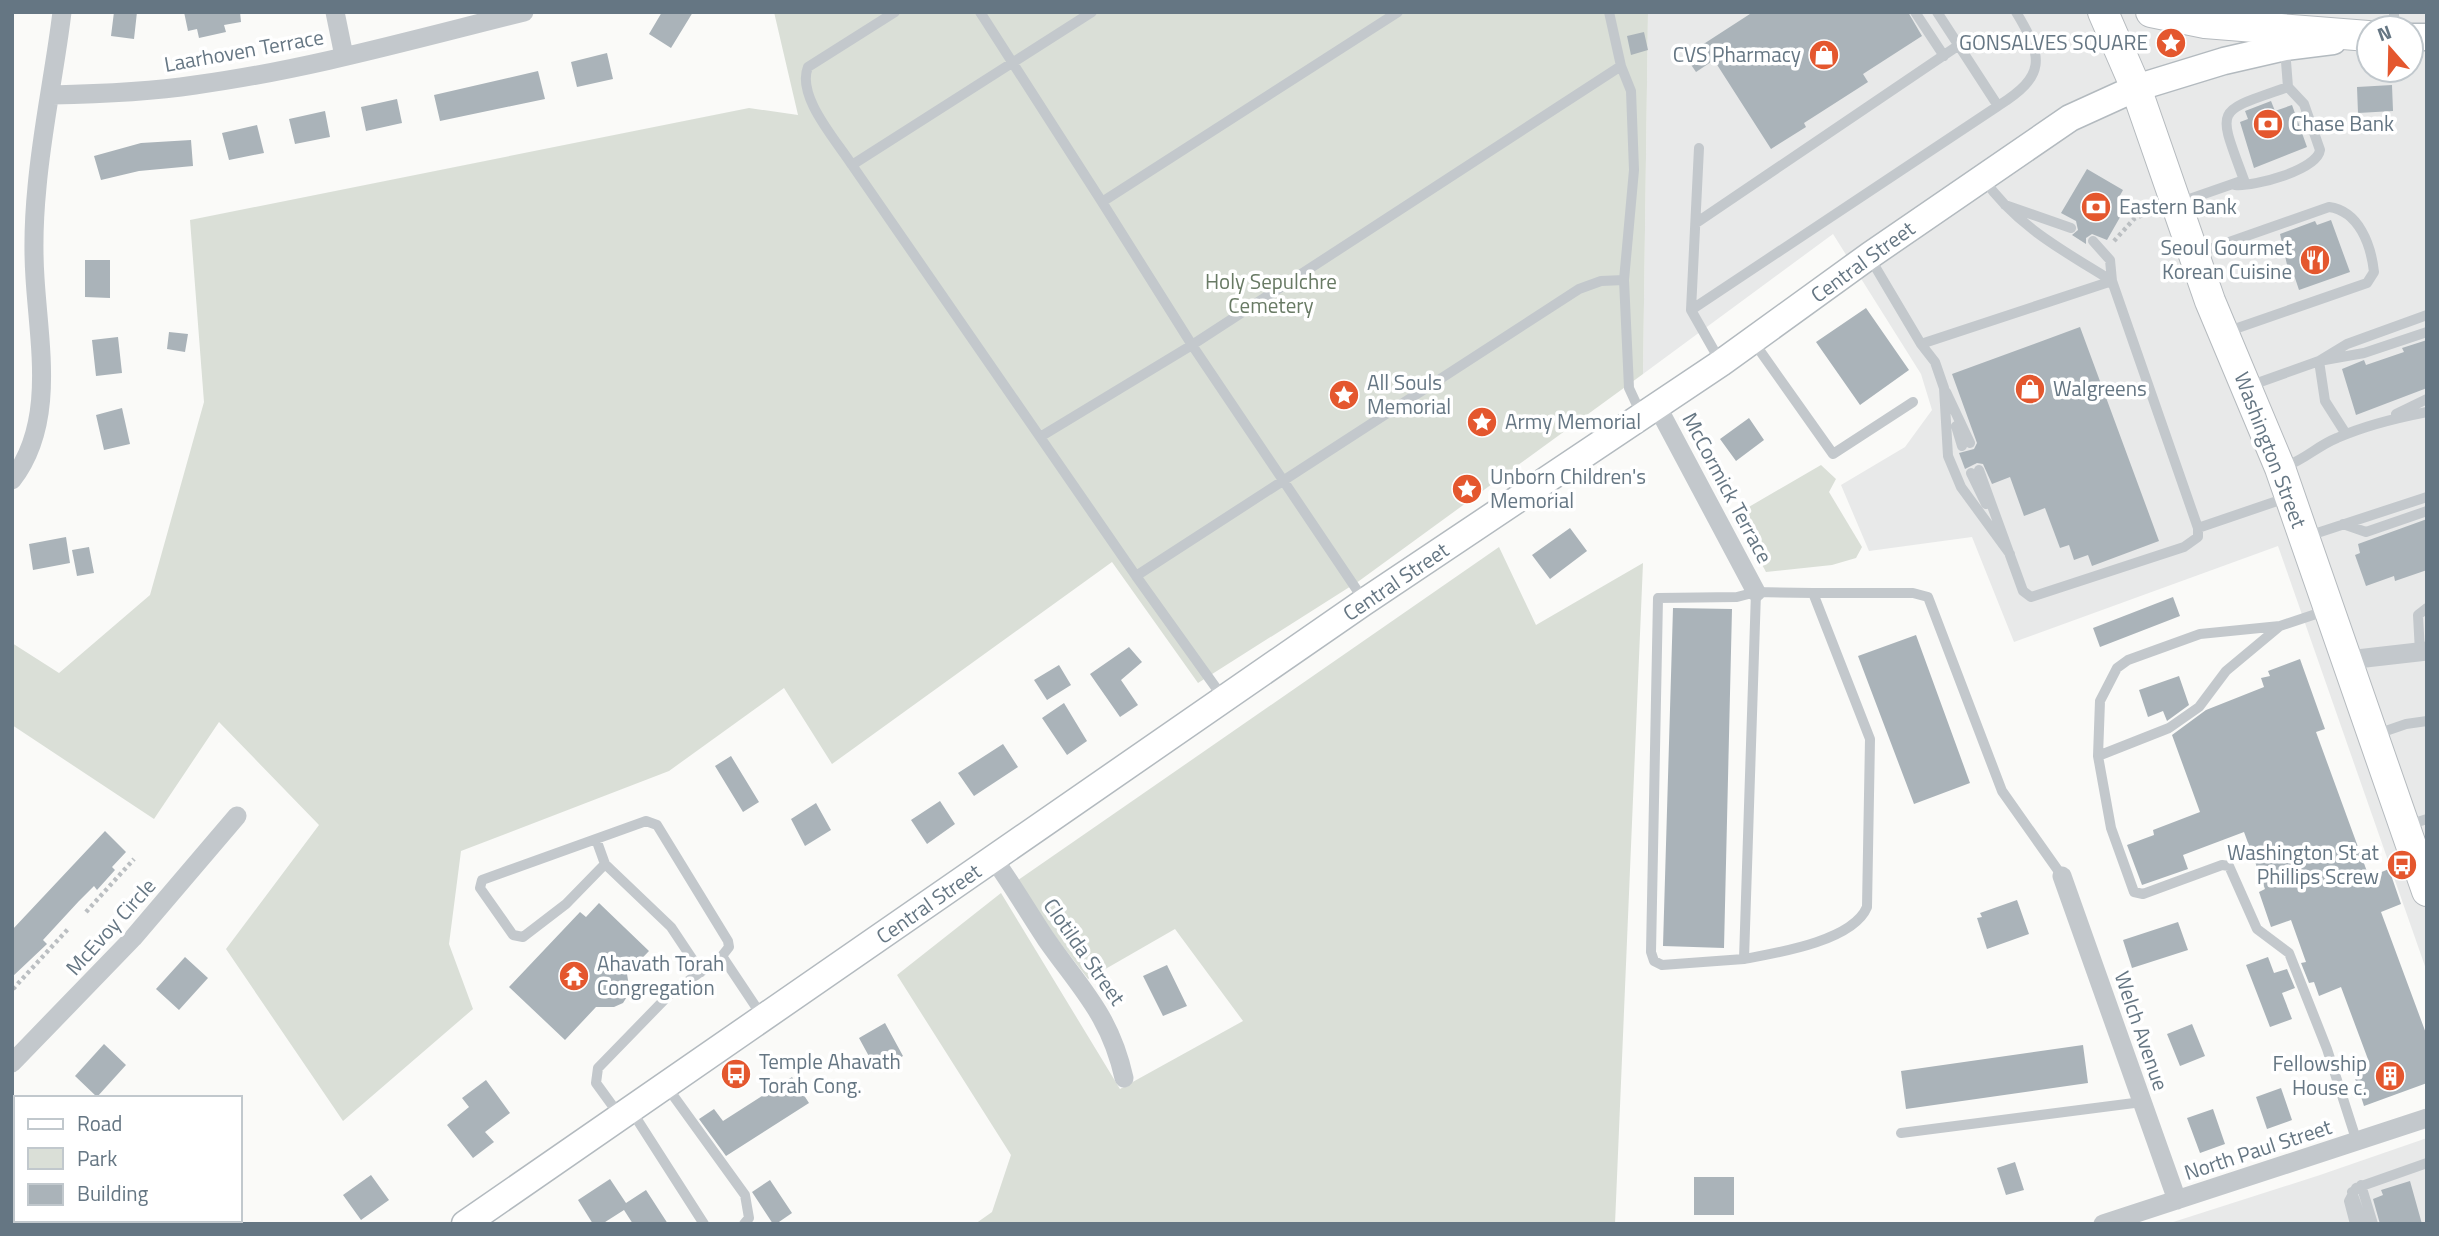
<svg xmlns="http://www.w3.org/2000/svg" width="2439" height="1236" font-family="'Titillium Web',sans-serif">
<style>
.built{fill:#e8e9e9;fill-rule:evenodd}
.green{fill:#dadfd7}
.building{fill:#aab3b9}
.lines{fill:none;stroke-linecap:round;stroke-linejoin:round}
.secondary-casing{stroke:#b3babf;stroke-width:29}
.primary-casing{stroke:#b5babe;stroke-width:32}
.path{stroke:#bbbfc2;stroke-width:4.5;stroke-dasharray:3.5 3.5;stroke-linecap:butt}
.lane{stroke:#c3c8cc;stroke-width:10}
.street{stroke:#c3c8cc;stroke-width:19}
.secondary{stroke:#fff;stroke-width:26}
.primary{stroke:#fff;stroke-width:30}
.labels{text-anchor:middle;stroke-width:7;stroke-linejoin:round;paint-order:stroke}
.poi-label{font-size:21px;fill:#657683;stroke:#fff;text-anchor:start}
.street-label{font-size:21px;fill:#657683;stroke:#fff}
.park-label{font-size:21px;fill:#687a64;stroke:#fff}
</style>
<rect width="100%" height="100%" fill="#fafaf8"/>
<!-- built -->
<path class="built" d="M1648 12H2427V972L2278 546 2014 642 1972 537 1869 551 1841 485 1905 447 1932 410 1921 374 1833 234 1643 374ZM2369 28H2411V70H2369Z
M2427 1138V1224H2167L2320 1175Z"/>
<!-- green -->
<path class="green" d="M774 12H1648L1643 374 1359 581 1198 683 1112 562 832 764 784 688 669 771 461 851 449 944 473 1009 343 1121 226 949 319 825 219 722 154 819 12 725V643L59 673 150 595 204 402 190 220 749 108 798 115Z
M1821 465 1836 479 1829 492 1862 547 1856 558 1832 565 1766 572 1735 515Z
M1499 547 1536 625 1643 563 1615 1224H975L992 1212 1011 1155 897 975 1001 893 1120 1089 1243 1021 1175 929 1088 979 1014 883Z"/>
<!-- building -->
<path class="building" d="M114 12H137L134 39 111 36Z
M184 12H240L241 22 224 25 226 32 199 38 197 29 188 31Z
M662 12H693L671 48 649 34Z
M1753 12H1908L1922 36 1863 74 1868 82 1804 123 1806 127 1771 149 1714 60 1696 72 1685 56Z
M1644 32 1648 50 1631 55 1627 36Z
M607 53 613 79 577 87 571 62Z
M538 71 545 99 440 121 434 95Z
M2392 85 2393 111 2358 113 2357 87Z
M397 99 402 123 366 131 361 107Z
M2271 101 2275 111 2292 105 2307 147 2254 168 2240 122 2248 119 2245 111Z
M325 111 330 137 295 144 289 119Z
M257 125 264 153 229 160 222 133Z
M191 140 193 166 139 171 101 180 94 156 141 143Z
M2087 169 2123 190 2118 199 2127 205 2107 240 2092 234 2086 238V244L2072 235 2078 230 2076 221 2061 213Z
M2331 220 2350 272 2299 290 2292 269H2288L2280 234 2315 221 2317 225Z
M85 260H110V298L85 297Z
M1866 308 1909 370 1860 405 1816 342Z
M2080 327 2159 541 2092 566 2088 555 2074 560 2069 545 2060 548 2045 508 2024 516 2010 477 1992 484 1983 464 1977 463 1965 469 1959 453 1974 449 1977 443 1952 374Z
M169 332 188 334 185 352 167 349Z
M118 337 122 373 96 376 92 340Z
M2427 340V388L2356 415 2342 369 2364 360 2366 365 2404 352 2402 348Z
M122 408 130 444 104 450 96 415Z
M1749 418 1764 440 1736 461 1720 439Z
M2427 519V570L2395 581 2394 576 2366 586 2355 555 2360 553 2358 544Z
M1570 528 1587 551 1550 579 1532 555Z
M66 537 70 563 33 570 29 544Z
M89 547 94 573 77 576 72 550Z
M2173 597 2180 616 2100 647 2093 628Z
M1673 608 1732 609 1724 948 1663 946Z
M1916 635 1970 783 1914 804 1858 656Z
M1129 647 1142 662 1121 680 1138 705 1120 717 1090 674Z
M2300 659 2325 729 2316 732 2369 877 2389 869 2401 904 2381 912 2427 1036V1083L2364 1106 2352 1069 2369 1062 2341 987 2319 996 2314 982 2309 983 2301 963 2306 962 2291 920 2271 927 2259 892 2265 889 2244 832 2183 855 2188 869 2142 885 2127 845 2154 835 2153 830 2200 812 2172 735 2206 710 2264 687 2261 678 2270 676 2268 671Z
M1059 665 1071 685 1047 700 1034 680Z
M2179 676 2189 705 2167 721 2163 711 2148 717 2139 690Z
M1064 703 1087 741 1067 755 1042 718Z
M1003 744 1018 767 974 796 958 773Z
M731 756 759 802 743 812 715 766Z
M940 801 955 824 927 844 911 820Z
M816 803 831 830 805 846 791 819Z
M105 831 126 852 112 867 115 870 97 890 94 886 79 901 43 940 47 944 12 977V930Z
M2017 900 2029 934 1987 949 1977 918 1982 917 1980 913Z
M599 903 649 951 627 974 630 992 623 1003 614 1007H596L565 1040 509 987 580 912 586 917Z
M2178 922 2188 950 2132 968 2123 940Z
M185 957 208 978 179 1010 156 989Z
M2268 957 2274 973 2287 969 2295 988 2282 993 2292 1019 2270 1027 2246 965Z
M1167 965 1187 1006 1163 1016 1143 976Z
M885 1023 903 1056 877 1071 859 1038Z
M2192 1024 2205 1056 2180 1066 2167 1034Z
M104 1044 126 1065 97 1097 75 1076Z
M2083 1045 2088 1083 1906 1109 1901 1071Z
M792 1077 809 1103 726 1156 699 1119 714 1109 723 1121Z
M486 1080 510 1113 485 1132 494 1142 473 1158 447 1125 469 1107 462 1098Z
M2281 1088 2292 1120 2267 1129 2256 1097Z
M2213 1109 2225 1144 2200 1153 2187 1118Z
M2015 1162 2024 1190 2006 1195 1997 1168Z
M371 1175 389 1200 361 1220 343 1195Z
M1694 1177H1734V1215H1694Z
M610 1179 626 1203 646 1190 668 1224H633L624 1210 602 1224H593L578 1200Z
M770 1180 792 1213 776 1224H773L752 1192Z
M2410 1181 2422 1224H2380L2373 1199 2383 1195 2381 1190Z"/>
<g class="lines">
<!-- secondary casing -->
<g class="secondary-casing">
<path id="secondary" d="M2411 37H2427
M465 1224 1364 602 1721 363 1869 256 2070 118 2136 88 2224 61 2285 47 2333 41"/>
</g>
<!-- primary casing -->
<g class="primary-casing">
<path id="primary" d="M2103 12 2136 88 2210 301 2280 468 2427 891
M2151 12 2205 23 2368 36"/>
</g>
<!-- path -->
<path class="path" d="M2114 241 2134 219 2149 212
M86 912 134 859
M13 989 68 929"/>
<!-- lane -->
<path class="lane" d="M895 12 808 67C796 96 836 140 852 165L1092 12
M980 12 1102 202 1398 12
M1915 12 1944 56
M1937 12 1998 106C2046 76 2044 58 2016 12
M2394 28V12
M2285 49 2288 87
M1621 66 1631 91 1634 170 1624 280 1629 388 1641 414
M1699 148 1691 310 1998 106
M852 165 1040 437
M1983 178C2016 226 2064 251 2112 281
M2235 185C2254 187 2317 170 2320 150L2304 104 2288 87
M1102 202 1192 345 1621 66 1609 12
M2178 203 2244 180C2217 106 2214 113 2288 87
M2005 205 2071 228
M1696 223 1959 45
M2093 241 2110 260 2112 281 2198 528 2286 498
M2198 253 2329 207C2359 211 2371 245 2374 272L2367 283 2226 332
M1870 258 1921 344 1935 362 1944 388 1948 456 1961 487 2010 554
M1691 310 1720 361
M1753 341 1833 454 1913 402
M1921 344 2112 281
M2249 386 2319 361 2347 344 2427 315
M1946 392 1970 443
M2396 414 2427 399
M1956 426 1962 446
M2346 434 2325 401 2319 361 2364 353 2427 332
M2284 467C2306 459 2317 446 2337 438 2366 425 2396 418 2427 412
M1979 470 2023 591 2031 597 2184 547 2198 537V528
M1971 473 1986 504
M2343 524 2366 532 2427 511
M2308 536 2427 497
M1136 576 1224 699
M1813 593H1913L1928 597 2002 791 2062 876
M1363 599 1192 345 1040 437 1136 576 1579 289 1601 281 1624 280
M2325 611 2280 626 2200 634 2128 660 2117 668 2100 701 2098 756 2111 828 2134 892 2143 894 2222 865 2229 866 2257 929 2289 953 2327 1049 2357 1142
M2420 652 2418 615 2427 608
M2377 734 2406 724 2427 721
M2098 756 2169 728 2199 707 2226 671 2280 626
M2408 825 2427 819
M596 839 605 864 671 927 701 972
M605 864 566 904 523 937 513 935 480 888 482 880 646 821 657 825 728 941 729 947 722 956
M1744 959 1662 965 1654 961 1651 952 1658 598 1737 597 1756 592 1813 593 1870 739 1867 907C1853 941 1777 953 1744 959L1756 592
M667 1087 745 1195 749 1218 744 1224
M631 1110 704 1224
M620 1116 596 1083 598 1068 668 996 722 956 762 1016
M1901 1133 2142 1102
M2361 1185 2373 1224
M2352 1192 2363 1224
M2355 1224 2349 1201 2356 1188 2427 1163"/>
<!-- street -->
<path class="street" d="M335 12 344 56
M52 95C100 94 148 92 195 85 306 70 415 39 524 12
M1657 406 1756 592
M12 480C56 423 39 345 35 278 33 248 34 217 37 187 42 129 55 70 62 12
M2348 660 2427 651
M993 858C1012 884 1028 912 1046 939 1081 989 1110 1015 1124 1078
M2062 876 2177 1200
M12 1063 133 938 237 816
M2103 1224 2427 1118"/>
<!-- secondary -->
<use href="#secondary" class="secondary"/>
<!-- primary -->
<use href="#primary" class="primary"/>
</g>
<!-- icons -->
<defs>
<g id="sight-disc" transform="scale(1.575)"><circle r="9.5" fill="#e4572e" stroke="#fff"/><path d="M0-6L1.8-2.2L6-1.7L2.9 1.2L3.7 5.4L0 3.3L-3.7 5.4L-2.9 1.2L-6-1.7L-1.8-2.2Z" fill="#fff"/></g>
<g id="shop-disc" transform="scale(1.575)"><circle r="9.5" fill="#e4572e" stroke="#fff"/><path d="M-5-2.5h2.3a2.7 3.5 0 0 1 5.4 0H5L5.5 6h-11ZM-1.5-2.5h3a1.5 2.3 0 0 0-3 0Z" fill="#fff"/></g>
<g id="bank-disc" transform="scale(1.575)"><circle r="9.5" fill="#e4572e" stroke="#fff"/><path d="M-6-4H6V4H-6ZM0-2.3a2.3 2.3 0 1 0 0 4.6a2.3 2.3 0 1 0 0-4.6Z" fill="#fff"/></g>
<g id="restaurant-disc" transform="scale(1.575)"><circle r="9.5" fill="#e4572e" stroke="#fff"/><path d="M-5-6h1v4h1v-4h1v4h1v-4h1v5L-1.5 .5V6h-2V.5L-5-1ZM5-6V6H3V1.5H1.5Q1.5-4 5-6Z" fill="#fff"/></g>
<g id="bus-disc" transform="scale(1.575)"><circle r="9.5" fill="#e4572e" stroke="#fff"/><path d="M-5-6H5V4H4V6H2V4H-2V6H-4V4H-5ZM-3.5-4V0h7V-4ZM-3.5 1.2v1.5H-2V1.2ZM2 1.2v1.5H3.5V1.2Z" fill="#fff"/></g>
<g id="temple-disc" transform="scale(1.575)"><circle r="9.5" fill="#e4572e" stroke="#fff"/><path d="M0-6L5-2H3V0L6.5 2.5H4V6H1.5V3h-3V6H-4V2.5H-6.5L-3 0V-2H-5Z" fill="#fff"/></g>
<g id="building-disc" transform="scale(1.575)"><circle r="9.5" fill="#e4572e" stroke="#fff"/><path d="M-4-6H4V6H1V3H-1V6H-4ZM-2.5-4.3h1.7v1.8h-1.7ZM.8-4.3h1.7v1.8H.8ZM-2.5-1h1.7V.8h-1.7ZM.8-1h1.7V.8H.8Z" fill="#fff"/></g>
</defs>
<g fill-rule="evenodd">
<use href="#sight-disc" x="2171" y="43"/>
<use href="#shop-disc" x="1824" y="55"/>
<use href="#bank-disc" x="2268" y="124"/>
<use href="#bank-disc" x="2096" y="207"/>
<use href="#restaurant-disc" x="2315" y="260"/>
<use href="#shop-disc" x="2030" y="389"/>
<use href="#sight-disc" x="1344" y="395"/>
<use href="#sight-disc" x="1482" y="422"/>
<use href="#sight-disc" x="1467" y="489"/>
<use href="#bus-disc" x="2402" y="865"/>
<use href="#temple-disc" x="574" y="976"/>
<use href="#bus-disc" x="736" y="1074"/>
<use href="#building-disc" x="2390" y="1076"/>
</g>
<g class="labels">
<!-- poi labels -->
<g class="poi-label">
<text x="2148" y="50" text-anchor="end">GONSALVES SQUARE</text>
<text x="1801" y="62" text-anchor="end">CVS Pharmacy</text>
<text x="2291" y="131">Chase Bank</text>
<text x="2119" y="214">Eastern Bank</text>
<text x="2292" y="255" text-anchor="end">Seoul Gourmet<tspan x="2292" dy="24">Korean Cuisine</tspan></text>
<text x="1367" y="390">All Souls<tspan x="1367" dy="24">Memorial</tspan></text>
<text x="2053" y="396">Walgreens</text>
<text x="1505" y="429">Army Memorial</text>
<text x="1490" y="484">Unborn Children's<tspan x="1490" dy="24">Memorial</tspan></text>
<text x="2379" y="860" text-anchor="end">Washington St at<tspan x="2379" dy="24">Phillips Screw</tspan></text>
<text x="597" y="971">Ahavath Torah<tspan x="597" dy="24">Congregation</tspan></text>
<text x="759" y="1069">Temple Ahavath<tspan x="759" dy="24">Torah Cong.</tspan></text>
<text x="2367" y="1071" text-anchor="end">Fellowship<tspan x="2367" dy="24">House c.</tspan></text>
</g>
<!-- street labels -->
<g class="street-label">
<text transform="translate(244 51) rotate(-10)" y="7">Laarhoven Terrace</text>
<text transform="translate(1863 262) rotate(-36)" y="7">Central Street</text>
<text transform="translate(2270 450) rotate(69)" y="7">Washington Street</text>
<text transform="translate(1727 488) rotate(62)" y="7">McCormick Terrace</text>
<text transform="translate(1396 582) rotate(-34)" y="7">Central Street</text>
<text transform="translate(929 904) rotate(-35)" y="7">Central Street</text>
<text transform="translate(111 927) rotate(-48)" y="7">McEvoy Circle</text>
<text transform="translate(1084 952) rotate(55)" y="7">Clotilda Street</text>
<text transform="translate(2141 1031) rotate(71)" y="7">Welch Avenue</text>
<text transform="translate(2258 1150) rotate(-18)" y="7">North Paul Street</text>
</g>
<!-- park labels -->
<g class="park-label">
<text x="1271" y="289">Holy Sepulchre<tspan x="1271" dy="24">Cemetery</tspan></text>
</g>
</g>
<!-- border -->
<rect width="2439" height="1236" fill="none" stroke="#657683" stroke-width="28"/>
<!-- legend -->
<rect x="14" y="1096" width="228" height="126" fill="#ffffff" stroke="#c1c8cd" stroke-width="2"/>
<rect x="28" y="1119" width="35" height="10" fill="#ffffff" stroke="#c1c8cd" stroke-width="2"/>
<text x="77" y="1131" font-size="21" fill="#657683">Road</text>
<rect x="28" y="1148" width="35" height="21" fill="#dadfd7" stroke="#c1c8cd" stroke-width="2"/>
<text x="77" y="1166" font-size="21" fill="#657683">Park</text>
<rect x="28" y="1184" width="35" height="21" fill="#aab3b9" stroke="#c1c8cd" stroke-width="2"/>
<text x="77" y="1201" font-size="21" fill="#657683">Building</text>
<!-- north arrow -->
<g transform="translate(2390 49) rotate(340)"><circle r="33" fill="#ffffff" stroke="#c1c8cd" stroke-width="2"/>
<path d="M0-5L12 26L0 18L-12 26Z" fill="#e4572e"/>
<text y="-10" font-size="19" font-weight="bold" text-anchor="middle" fill="#657683">N</text>
</g>
</svg>
